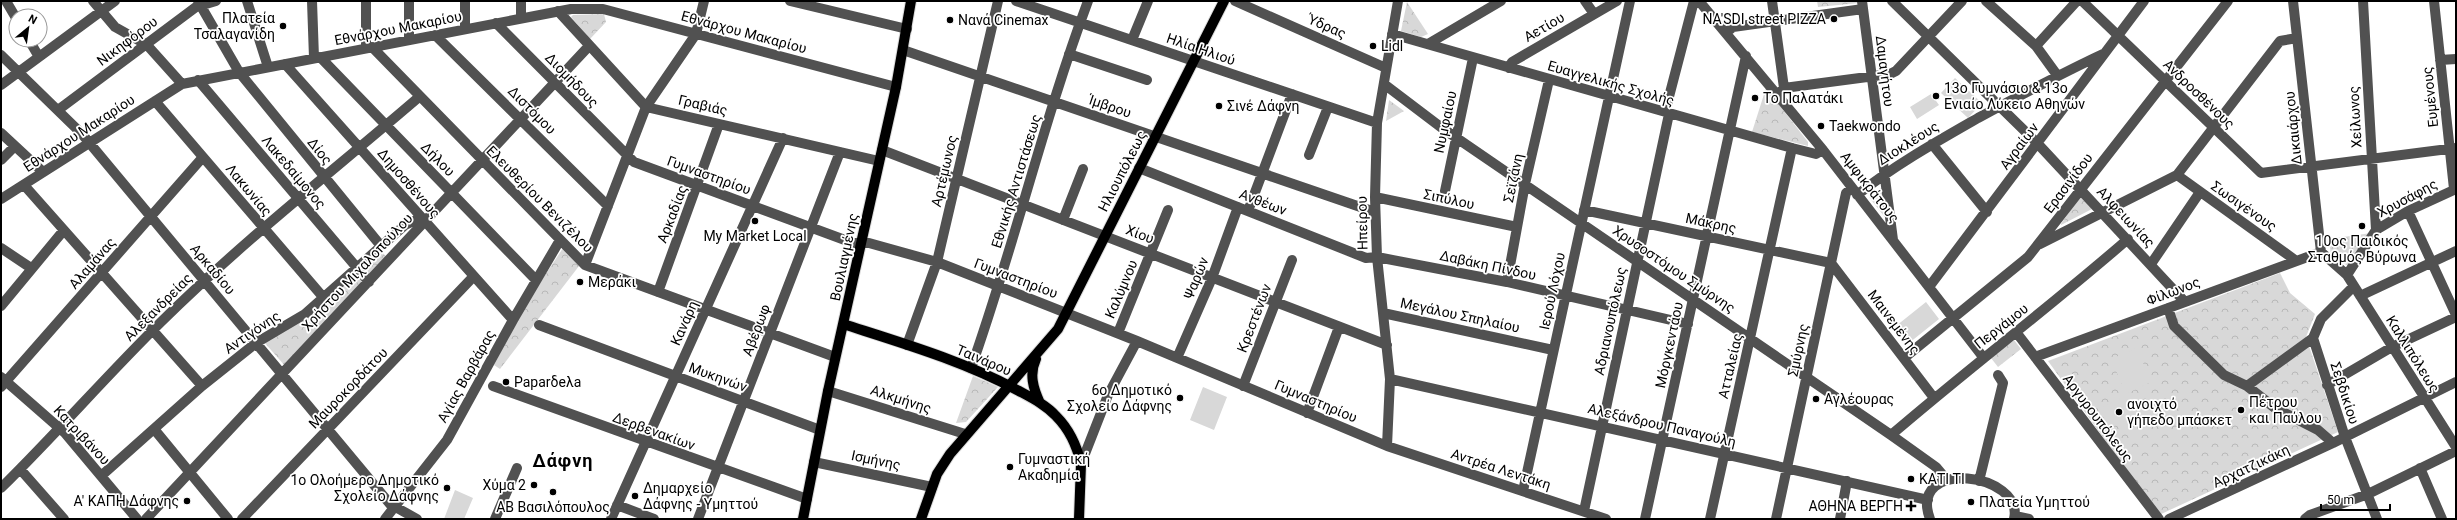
<svg xmlns="http://www.w3.org/2000/svg" width="2457" height="520" font-family="Roboto,sans-serif">
<style>
.park{fill:url(#park-crowns)}
.pitch{fill:#d8d8d8}
.lines{fill:none;stroke-linecap:round;stroke-linejoin:round}
.major-casing{stroke:#dbdbdb;stroke-width:12}
.minor{stroke:#515151;stroke-width:10}
.major{stroke:#000;stroke-width:10}
.poi-dot{fill:#000;stroke:#fff;stroke-width:1.5}
.labels{text-anchor:middle;stroke-width:3.5;stroke-linejoin:round;paint-order:stroke}
.poi-label{font-size:14px;fill:#000;stroke:#fff;text-anchor:start}
.street-label{font-size:14px;fill:#000;stroke:#fff}
.district-label{font-size:18px;font-weight:bold;letter-spacing:1px;fill:#000;stroke:#fff}
</style>
<defs>
<pattern id="park-crowns" width="20" height="18" patternUnits="userSpaceOnUse"><rect width="20" height="18" fill="#d8d8d8"/><path d="M2 6a3 3 0 1 1 6 0M12 15a3 3 0 1 1 6 0" fill="none" stroke="#b8b8b8"/></pattern>
</defs>
<rect width="100%" height="100%" fill="#fff"/>
<!-- park -->
<path class="park" d="M1817 1H1858L1859 3 1818 7Z
M1407 2 1428 34 1421 37 1401 31Z
M604 14 606 22 590 39 571 17 573 15Z
M1766 88 1808 142V146L1752 132Z
M1389 100 1404 111 1386 121Z
M1884 186 1887 220 1869 197Z
M2080 196 2092 209 2061 225V224Z
M2371 233 2348 266 2331 256 2329 239Z
M563 248 571 255 579 266 500 369 494 365 524 307Z
M380 249 387 258 369 278 359 267Z
M355 271 363 283 285 366 264 342Z
M2280 273 2290 293 2315 314 2306 337 2338 432 2159 515 2048 361Z
M2014 340 2021 349 1998 367 1991 358Z
M973 376 998 387 966 422 956 423Z"/>
<!-- pitch -->
<path class="pitch" d="M1955 78 1982 103 1968 118 1941 93Z
M1931 94 1939 105 1917 119 1910 107Z
M1926 302 1939 319 1909 343 1896 326Z
M2137 348 2151 382 2126 394 2111 359Z
M1203 387 1227 397 1214 430 1190 420Z
M2130 394 2140 414 2110 428 2098 409Z
M455 490 473 498 464 519H444Z"/>
<g class="lines">
<!-- major casing -->
<g class="major-casing">
<path id="major" d="M843 324C902 343 964 361 1019 391 1032 398 1046 405 1056 416 1069 429 1077 446 1081 464L1079 519
M1036 359C1029 374 1033 388 1040 403
M803 519 828 391 896 87 911 1
M921 519 937 474 950 454 1058 329 1224 1"/>
</g>
<!-- minor -->
<path class="minor" d="M6 1 16 18
M93 1 115 27 147 45 182 84
M198 1 239 72 381 246
M247 1 268 67
M312 1 314 58
M366 1V48
M465 1V29
M521 1V18
M790 1 907 29
M1016 1 1377 123
M1235 1 1386 68
M1585 1 1594 14
M1699 1 1823 150 1983 357
M1772 1 1784 88
M1862 1 1893 240
M1892 1 2038 144 2184 301
M1986 1 2036 46 2057 75
M2082 1 2261 173 2456 148
M2293 1 2321 252
M2363 1 2376 230
M2434 1 2454 189
M558 11 646 107 879 161
M496 23 634 162 853 243H869L937 262 1137 341 1387 446 1606 519
M1726 33 1733 27 1863 9
M1392 34 1792 148 1816 154 1823 150
M435 35 608 206
M29 40 39 57
M409 40V1
M1132 40 1148 1
M1428 44 1501 1
M2036 46 2077 1
M372 47 585 265 835 357
M903 50 1375 212
M1069 54 1147 80
M1 55 82 134 390 504 417 519
M320 57 536 280
M2440 60 2456 59
M285 64 513 320
M1509 68 1512 62 1617 1
M198 80 369 282
M1384 84 1442 128 1891 435 1936 467 1946 479
M1 85 115 1
M1778 94 1784 88 1890 74 1896 71 1962 1
M155 101 323 297
M58 110 196 7 216 1
M1665 112 1694 1
M1 133 43 172
M1932 144 1987 212
M882 150 1387 345
M1309 155 1328 107
M1 160 15 146
M1139 168 1366 258 1377 257 1507 282 1688 324
M2177 175 2295 260
M24 185 202 386
M1445 191 1473 58
M1857 195C1895 165 1936 142 1978 118 2019 96 2060 74 2103 54
M1375 197 1517 227
M1 199 182 84 571 9H603L896 87
M1584 210 1831 263 1934 398
M1248 211 1292 94
M2408 211 2456 315
M1063 220 1083 169
M2040 244 2177 175 2280 41 2297 38
M1 248 31 268
M2321 252 2347 275 2456 447
M2151 264 2200 192
M585 265 646 107 696 34 704 1
M2347 275 2376 230 2408 211 2456 189
M1507 282 1525 184 1549 80
M2354 286 2321 319 2313 338 2345 437 2377 519
M1929 287 2144 1
M658 292 719 124
M2360 296 2456 251
M1 306 64 230
M2168 308 2174 326 2224 375 2247 386 2275 408 2318 430 2333 443
M1383 313 1553 350
M539 325 820 430
M2016 332 2159 519
M1118 333 1168 210
M907 345 937 262 998 1
M2035 357 2321 252
M1177 358 1212 278 1238 207
M1904 358 2028 257 2228 1
M971 368C1014 247 1043 122 1088 1
M1 377 65 433 137 519
M1390 379 1928 500
M2327 385 2392 347 2456 317
M493 386 807 499
M1243 386 1292 260
M2247 386 2313 338
M1 387 203 157
M828 391 965 434
M1307 413 1339 327
M154 429 228 519
M1891 435C1969 368 2051 306 2128 239
M1387 446 1390 379 1377 257 1375 197 1377 123 1398 1
M814 462 932 487
M1081 464 1108 395 1137 341
M2420 468 2442 519
M20 469 64 519
M101 476 202 386 256 343 305 314 405 225 416 220 423 221
M1979 481 2003 383 1998 375
M1 488C56 434 107 375 162 321 243 241 333 171 419 97
M1523 491 1630 1
M617 505 654 519
M1584 511 1669 114
M2015 516 2029 519
M146 519 589 46
M242 519 474 276
M385 519 447 440 513 320 560 240
M495 519 517 468
M611 519 783 138
M698 519 840 152
M1645 519 1746 56
M1710 519 1792 148
M1776 519 1846 193 1852 188
M1840 519 1847 481
M1930 519C1907 457 2025 473 2014 519
M2169 519 2333 443 2456 382
M2305 519 2310 515 2368 494 2456 451"/>
<!-- major -->
<use href="#major" class="major"/>
</g>
<!-- markers -->
<g class="poi-dot">
<circle cx="1834" cy="19" r="4"/>
<circle cx="950" cy="20" r="4"/>
<circle cx="283" cy="26" r="4"/>
<circle cx="1373" cy="46" r="4"/>
<circle cx="1936" cy="96" r="4"/>
<circle cx="1755" cy="98" r="4"/>
<circle cx="1219" cy="106" r="4"/>
<circle cx="1821" cy="126" r="4"/>
<circle cx="755" cy="221" r="4"/>
<circle cx="2362" cy="226" r="4"/>
<circle cx="580" cy="282" r="4"/>
<circle cx="506" cy="382" r="4"/>
<circle cx="1180" cy="398" r="4"/>
<circle cx="1816" cy="399" r="4"/>
<circle cx="2241" cy="410" r="4"/>
<circle cx="2119" cy="412" r="4"/>
<circle cx="1010" cy="467" r="4"/>
<circle cx="1911" cy="479" r="4"/>
<circle cx="534" cy="485" r="4"/>
<circle cx="447" cy="488" r="4"/>
<circle cx="553" cy="492" r="4"/>
<circle cx="635" cy="496" r="4"/>
<circle cx="187" cy="501" r="4"/>
<circle cx="1971" cy="502" r="4"/>
<path d="M1909 500h4v4h4v4h-4v4h-4v-4h-4v-4h4z"/>
</g>
<g class="labels">
<!-- poi labels -->
<g class="poi-label">
<text x="275" y="23" text-anchor="end">Πλατεία<tspan x="275" dy="16">Τσαλαγανίδη</tspan></text>
<text x="1826" y="24" text-anchor="end">NA'SDI street PIZZA</text>
<text x="958" y="25">Νανά Cinemax</text>
<text x="1381" y="51">Lidl</text>
<text x="1944" y="93">13ο Γυμνάσιο &amp; 13ο<tspan x="1944" dy="16">Ενιαίο Λύκειο Αθηνών</tspan></text>
<text x="1763" y="103">Το Παλατάκι</text>
<text x="1227" y="111">Σινέ Δάφνη</text>
<text x="1829" y="131">Taekwondo</text>
<text x="755" y="241" text-anchor="middle">My Market Local</text>
<text x="2362" y="246" text-anchor="middle">10ος Παιδικός<tspan x="2362" dy="16">Σταθμός Βύρωνα</tspan></text>
<text x="588" y="287">Μεράκι</text>
<text x="514" y="387">Paparδeλa</text>
<text x="1172" y="395" text-anchor="end">6ο Δημοτικό<tspan x="1172" dy="16">Σχολείο Δάφνης</tspan></text>
<text x="1824" y="404">Αγλέουρας</text>
<text x="2249" y="407">Πέτρου<tspan x="2249" dy="16">και Παύλου</tspan></text>
<text x="2127" y="409">ανοιχτό<tspan x="2127" dy="16">γήπεδο μπάσκετ</tspan></text>
<text x="1018" y="464">Γυμναστική<tspan x="1018" dy="16">Ακαδημία</tspan></text>
<text x="1919" y="484">ΚΑΤΙ ΤΙ</text>
<text x="439" y="485" text-anchor="end">1ο Ολοήμερο Δημοτικό<tspan x="439" dy="16">Σχολείο Δάφνης</tspan></text>
<text x="526" y="490" text-anchor="end">Χύμα 2</text>
<text x="643" y="493">Δημαρχείο<tspan x="643" dy="16">Δάφνης - Υμηττού</tspan></text>
<text x="179" y="506" text-anchor="end">Α' ΚΑΠΗ Δάφνης</text>
<text x="1979" y="507">Πλατεία Υμηττού</text>
<text x="1903" y="511" text-anchor="end">ΑΘΗΝΑ ΒΕΡΓΗ</text>
<text x="553" y="512" text-anchor="middle">ΑΒ Βασιλόπουλος</text>
</g>
<!-- street labels -->
<g class="street-label">
<text transform="translate(1327 26) rotate(24)" y="5">Ύδρας</text>
<text transform="translate(1544 27) rotate(-30)" y="5">Αετίου</text>
<text transform="translate(398 28) rotate(-11)" y="5">Εθνάρχου Μακαρίου</text>
<text transform="translate(744 32) rotate(15)" y="5">Εθνάρχου Μακαρίου</text>
<text transform="translate(127 41) rotate(-37)" y="5">Νικηφόρου</text>
<text transform="translate(1201 49) rotate(19)" y="5">Ηλία Ηλιού</text>
<text transform="translate(1885 71) rotate(83)" y="5">Δαμαγήτου</text>
<text transform="translate(572 80) rotate(46)" y="5">Διομήδους</text>
<text transform="translate(1611 83) rotate(16)" y="5">Ευαγγελικής Σχολής</text>
<text transform="translate(2199 94) rotate(44)" y="5">Ανδροσθένους</text>
<text transform="translate(2430 97) rotate(-96)" y="5">Ευμένους</text>
<text transform="translate(703 105) rotate(13)" y="5">Γραβιάς</text>
<text transform="translate(1110 106) rotate(19)" y="5">Ίμβρου</text>
<text transform="translate(532 110) rotate(45)" y="5">Διστόμου</text>
<text transform="translate(2355 117) rotate(-93)" y="5">Χείλωνος</text>
<text transform="translate(1445 122) rotate(-78)" y="5">Νυμφαίου</text>
<text transform="translate(2293 128) rotate(-96)" y="5">Δικαιάρχου</text>
<text transform="translate(79 133) rotate(-33)" y="5">Εθνάρχου Μακαρίου</text>
<text transform="translate(1908 143) rotate(-32)" y="5">Διοκλέους</text>
<text transform="translate(2019 146) rotate(-53)" y="5">Αγραίων</text>
<text transform="translate(320 151) rotate(51)" y="5">Δίος</text>
<text transform="translate(438 159) rotate(46)" y="5">Δήλου</text>
<text transform="translate(944 171) rotate(-77)" y="5">Αρτέμωνος</text>
<text transform="translate(1122 171) rotate(-63)" y="5">Ηλιουπόλεως</text>
<text transform="translate(294 172) rotate(50)" y="5">Λακεδαίμονος</text>
<text transform="translate(709 175) rotate(20)" y="5">Γυμναστηρίου</text>
<text transform="translate(1513 178) rotate(-78)" y="5">Σεϊζάνη</text>
<text transform="translate(1016 181) rotate(-73)" y="5">Εθνικής Αντιστάσεως</text>
<text transform="translate(409 183) rotate(49)" y="5">Δημοσθένους</text>
<text transform="translate(2068 183) rotate(-53)" y="5">Ερασινίδου</text>
<text transform="translate(1870 187) rotate(52)" y="5">Αμφικράτους</text>
<text transform="translate(249 190) rotate(50)" y="5">Λακωνίας</text>
<text transform="translate(2407 198) rotate(-28)" y="5">Χρυσάφης</text>
<text transform="translate(540 199) rotate(45)" y="5">Ελευθερίου Βενιζέλου</text>
<text transform="translate(1449 199) rotate(12)" y="5">Σιπύλου</text>
<text transform="translate(1263 202) rotate(21)" y="5">Ανθέων</text>
<text transform="translate(2244 206) rotate(35)" y="5">Σωσιγένους</text>
<text transform="translate(672 214) rotate(-69)" y="5">Αρκαδίας</text>
<text transform="translate(2126 217) rotate(47)" y="5">Αλφειωνίας</text>
<text transform="translate(1362 223) rotate(-91)" y="5">Ηπείρου</text>
<text transform="translate(1711 223) rotate(12)" y="5">Μάκρης</text>
<text transform="translate(1140 234) rotate(21)" y="5">Χίου</text>
<text transform="translate(844 257) rotate(-78)" y="5">Βουλιαγμένης</text>
<text transform="translate(92 263) rotate(-49)" y="5">Αλαμάνας</text>
<text transform="translate(1488 265) rotate(12)" y="5">Δαβάκη Πίνδου</text>
<text transform="translate(213 269) rotate(50)" y="5">Αρκαδίου</text>
<text transform="translate(1674 269) rotate(34)" y="5">Χρυσοστόμου Σμύρνης</text>
<text transform="translate(357 272) rotate(-47)" y="5">Χρήστου Μιχαλοπούλου</text>
<text transform="translate(1016 278) rotate(21)" y="5">Γυμναστηρίου</text>
<text transform="translate(1196 278) rotate(-68)" y="5">Ψαρών</text>
<text transform="translate(1121 289) rotate(-67)" y="5">Καλύμνου</text>
<text transform="translate(1552 291) rotate(-78)" y="5">Ιερού Λόχου</text>
<text transform="translate(2173 291) rotate(-21)" y="5">Φίλωνος</text>
<text transform="translate(158 307) rotate(-45)" y="5">Αλεξανδρείας</text>
<text transform="translate(1460 315) rotate(12)" y="5">Μεγάλου Σπηλαίου</text>
<text transform="translate(1254 318) rotate(-69)" y="5">Κρεστένων</text>
<text transform="translate(1610 321) rotate(-78)" y="5">Αδριανουπόλεως</text>
<text transform="translate(1894 322) rotate(53)" y="5">Μαινεμένης</text>
<text transform="translate(684 323) rotate(-66)" y="5">Κανάρη</text>
<text transform="translate(2001 326) rotate(-38)" y="5">Περγάμου</text>
<text transform="translate(756 330) rotate(-69)" y="5">Αβέρωφ</text>
<text transform="translate(252 332) rotate(-34)" y="5">Αντιγόνης</text>
<text transform="translate(1669 345) rotate(-78)" y="5">Μόργκεντάου</text>
<text transform="translate(1798 350) rotate(-78)" y="5">Σμύρνης</text>
<text transform="translate(2413 354) rotate(58)" y="5">Καλλιπόλεως</text>
<text transform="translate(984 360) rotate(23)" y="5">Ταινάρου</text>
<text transform="translate(1730 366) rotate(-77)" y="5">Ατταλείας</text>
<text transform="translate(466 376) rotate(-61)" y="5">Αγίας Βαρβάρας</text>
<text transform="translate(718 377) rotate(20)" y="5">Μυκηνών</text>
<text transform="translate(348 388) rotate(-46)" y="5">Μαυροκορδάτου</text>
<text transform="translate(2345 393) rotate(72)" y="5">Σεβδικίου</text>
<text transform="translate(901 399) rotate(18)" y="5">Αλκμήνης</text>
<text transform="translate(1316 401) rotate(23)" y="5">Γυμναστηρίου</text>
<text transform="translate(2098 418) rotate(53)" y="5">Αργυρουπόλεως</text>
<text transform="translate(1662 425) rotate(13)" y="5">Αλεξάνδρου Παναγούλη</text>
<text transform="translate(654 431) rotate(20)" y="5">Δερβενακίων</text>
<text transform="translate(82 435) rotate(47)" y="5">Κατριβάνου</text>
<text transform="translate(876 460) rotate(12)" y="5">Ισμήνης</text>
<text transform="translate(2251 466) rotate(-25)" y="5">Αρχατζικάκη</text>
<text transform="translate(1501 469) rotate(18)" y="5">Αντρέα Λεντάκη</text>
</g>
<!-- district labels -->
<g class="district-label">
<text x="563" y="467">Δάφνη</text>
</g>
</g>
<!-- border -->
<rect width="2457" height="520" fill="none" stroke="#000000" stroke-width="4"/>
<!-- north arrow -->
<g transform="translate(28 28) rotate(29)"><circle r="19" fill="#ffffff" stroke="#999999"/>
<path d="M0-3L7 15L0 10L-7 15Z" fill="#000000"/>
<text y="-6" font-size="11" font-weight="bold" text-anchor="middle" fill="#000000">N</text>
</g>
<!-- scale -->
<path d="M2321 504v6h69v-6" fill="none" stroke="#000000" stroke-width="2"/>
<text x="2327" y="504" font-size="12" fill="#000000" stroke="#ffffff" stroke-width="3" paint-order="stroke">50 m</text>
</svg>
